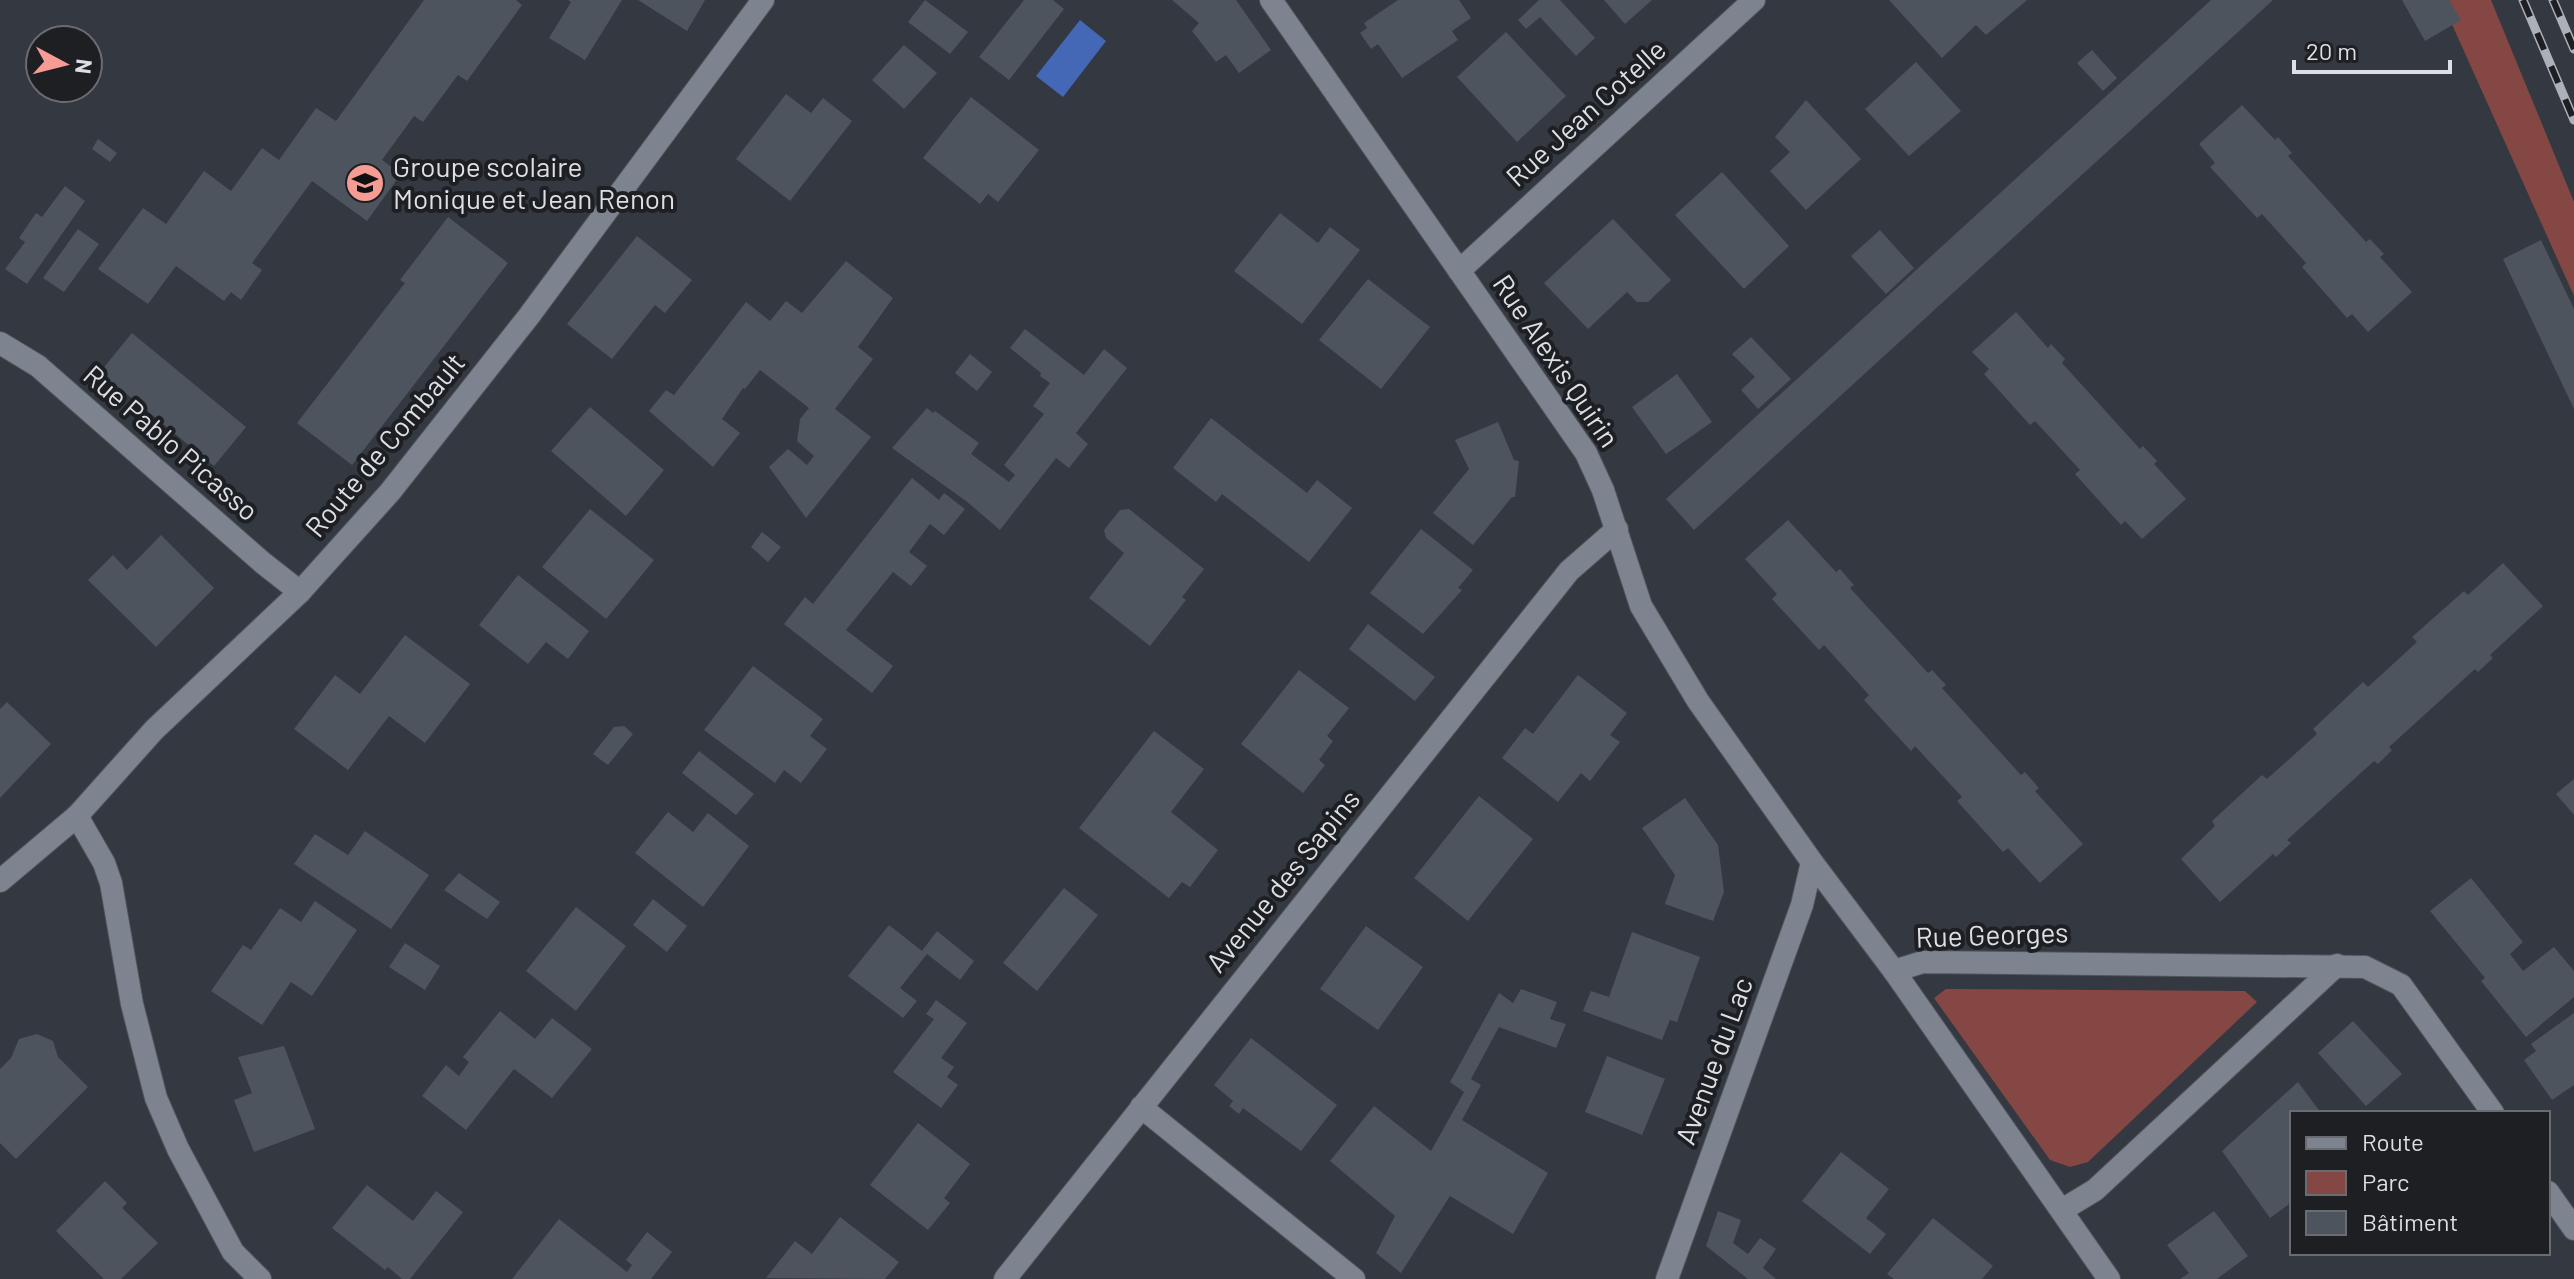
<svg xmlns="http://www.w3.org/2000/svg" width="2574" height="1279" font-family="Barlow,sans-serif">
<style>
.green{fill:#844744}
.water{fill:#4468b5}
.building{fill:#4e545e}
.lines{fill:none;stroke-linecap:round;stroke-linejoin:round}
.service-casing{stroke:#50555d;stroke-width:24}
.minor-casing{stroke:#50555d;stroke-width:24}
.tertiary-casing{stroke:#50555d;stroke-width:24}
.service{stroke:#7e848f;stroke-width:22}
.minor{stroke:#7e848f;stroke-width:22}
.tertiary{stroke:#7e848f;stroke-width:22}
.rail-casing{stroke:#acb0b8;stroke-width:9}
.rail{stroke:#1d1f23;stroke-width:6;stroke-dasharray:18;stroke-linecap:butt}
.labels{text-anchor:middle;stroke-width:8;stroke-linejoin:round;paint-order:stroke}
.street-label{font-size:28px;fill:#dcdfe6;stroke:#1d1f23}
.poi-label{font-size:28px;fill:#dcdfe6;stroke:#1d1f23;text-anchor:start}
</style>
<rect width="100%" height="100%" fill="#333841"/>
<!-- green -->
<path class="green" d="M2441 0H2491L2574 202V296Z
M1946 989 2245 991 2257 1002 2088 1162 2070 1167 2050 1160 1934 998Z"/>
<!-- water -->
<path class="water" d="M1080 20 1106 41 1063 97 1036 76Z"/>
<!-- building -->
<path class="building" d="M424 0H516L522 5 467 81 458 75 423 122 414 116 382 160 401 174 367 221 312 181 252 263 262 270 241 300 231 292 224 301 176 266 148 304 98 269 143 208 166 224 204 171 231 191 262 148 279 160 316 108 336 121Z
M568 0H622L585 60 549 38 571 2Z
M638 0H705L687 31Z
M925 0 968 32 950 54 908 22Z
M1024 0H1053L1064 9 1009 80 979 57Z
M1172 0H1236L1271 50 1239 73 1226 55 1216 62 1192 31 1199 23Z
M1398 0H1459L1471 18 1452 31 1458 40 1402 78 1378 44 1371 49 1360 33 1367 28 1364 23Z
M1539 0H1560L1595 38 1576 56 1540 17 1526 29 1518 20Z
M1604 0H1652L1625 24Z
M1889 0H2027L1986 35 1976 25 1942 58Z
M2211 0H2273L1694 530 1666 499Z
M2402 0H2449L2461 20 2425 41Z
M1506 32 1566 96 1517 142 1457 77Z
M904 45 937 73 904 109 872 80Z
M2092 50 2117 78 2103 91 2077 63Z
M1916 62 1961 111 1909 156 1865 109Z
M786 94 811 113 823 98 852 121 790 201 736 159Z
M971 97 1039 150 998 202 988 194 980 204 923 158Z
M1806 100 1861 159 1806 210 1770 171 1790 152 1775 137Z
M2242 105 2275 140 2278 137 2292 153 2288 156 2366 242 2370 239 2384 254 2380 257 2412 292 2368 332 2352 314 2347 318 2302 267 2306 263 2262 214 2257 218 2210 167 2215 163 2199 144Z
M98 139 117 153 110 162 92 149Z
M1722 172 1789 246 1744 289 1675 215Z
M65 186 85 201 27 284 5 269 25 242 19 238 36 213 42 217Z
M1280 213 1318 243 1330 227 1360 250 1302 324 1234 271Z
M448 217 508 263 352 465 297 423 405 283 400 280Z
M1613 219 1671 280 1648 302H1637L1627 292 1588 329 1544 283Z
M78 229 99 244 64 292 43 278Z
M1880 230 1914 268 1886 294 1851 256Z
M637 236 692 280 665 313 655 305 612 359 567 324Z
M2541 240 2574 309V409L2503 259Z
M846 261 893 298 858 347 873 359 835 409 871 437 806 518 769 467 788 449 807 465 814 456 797 441 800 419 809 408 760 370 745 389 743 388 722 419 740 433 713 467 649 411 666 390 674 395 746 302 770 321 786 301 802 313Z
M1368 279 1430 327 1381 389 1319 340Z
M2016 312 2048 348 2051 344 2065 359 2062 363 2140 449 2143 446 2157 461 2154 464 2186 499 2142 539 2125 521 2121 525 2075 474 2080 470 2035 421 2030 425 1984 374 1989 369 1972 352Z
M1025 329 1084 375 1104 349 1127 368 1076 433 1088 444 1069 468 1056 458 1000 530 966 501 892 448 927 408 933 413 935 411 979 443 971 454 1009 482 1015 475 1004 465 1044 414 1033 406 1050 383 1040 376 1041 373 1010 348Z
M132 333 246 427 214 466 100 372Z
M1751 337 1791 379 1758 409 1741 390 1755 377 1732 354Z
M970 354 992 372 977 391 955 373Z
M1677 374 1712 422 1666 454 1632 407Z
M590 407 664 470 626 516 551 451Z
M1211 418 1307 493 1317 480 1352 508 1309 562 1222 494 1216 502 1173 468Z
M1498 422 1514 460 1519 461 1515 497H1512L1473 545 1433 513 1469 469 1455 440Z
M912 478 939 500 944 493 965 509 944 535 930 524 909 552 927 566 911 586 893 572 846 630 893 666 872 693 784 624 805 597 813 604Z
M590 509 654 560 606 619 542 567Z
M1129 509 1204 569 1182 597 1186 600 1150 646 1089 598 1124 553 1106 538 1104 530 1120 510Z
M1788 520 1836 572 1840 569 1854 585 1850 588 1928 673 1932 670 1946 685 1942 688 2021 775 2025 772 2039 788 2035 791 2083 844 2040 883 2008 848 2003 852 1957 801 1962 797 1915 746 1911 751 1864 700 1869 695 1824 645 1819 650 1772 599 1777 594 1745 559Z
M1421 529 1473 570 1458 588 1462 590 1423 634 1370 593Z
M762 532 781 547 768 562 751 547Z
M161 535 214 588 156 647 88 580 113 555 127 570Z
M2503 563 2543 606 2490 655 2493 658 2478 672 2475 669 2389 747 2392 750 2378 764 2374 761 2287 840 2291 843 2276 857 2273 854 2220 902 2181 859 2215 826 2212 821 2262 775 2267 779 2317 734 2313 729 2363 682 2368 687 2417 642 2412 637 2464 591 2468 595Z
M518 575 589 631 568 659 546 642 528 664 479 625Z
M1368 624 1435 677 1415 701 1349 649Z
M405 635 470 684 425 743 389 716 348 770 294 729 335 675 360 694Z
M753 666 823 719 810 736 827 749 801 783 784 770 775 783 704 730Z
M1299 670 1349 708 1327 736 1333 741 1319 760 1325 765 1303 793 1241 744Z
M1578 675 1627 713 1610 735 1620 742 1590 781 1581 773 1558 802 1502 758 1525 728 1533 734Z
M7 702 51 744 0 798V709Z
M624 726 633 734 608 765 593 754 614 727Z
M1154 731 1204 769 1171 812 1218 850 1190 887 1182 882 1169 898 1079 828Z
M699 751 754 794 736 815 682 773Z
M2574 779V815L2556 794Z
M1479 796 1533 839 1468 921 1414 878Z
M1685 798 1718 845 1724 892 1713 921 1665 904 1675 875 1642 828Z
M668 812 693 832 708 813 749 846 703 907 635 853Z
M365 831 429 875 391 929 294 864 315 834 348 855Z
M459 873 500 902 487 919 444 890Z
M2471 878 2523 942 2510 954 2523 971 2554 947 2574 971V997L2526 1037 2481 981 2485 978 2430 911Z
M1064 888 1098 915 1037 991 1003 963Z
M653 899 687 926 667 952 633 925Z
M315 901 357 930 312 996 291 982 262 1025 211 991 243 945 251 950 280 908 301 922Z
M576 907 626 946 576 1011 526 971Z
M889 925 922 951 937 931 974 961 960 980 927 954 900 988 917 1001 903 1018 848 976Z
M1366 926 1423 967 1378 1030 1320 989Z
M1632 932 1700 957 1677 1022 1670 1020 1662 1040 1583 1011 1591 991 1609 997Z
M405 943 440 966 425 990 389 967Z
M1521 989 1557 1002 1550 1019 1566 1024 1556 1048 1499 1027 1471 1079 1481 1085 1462 1120 1548 1173 1513 1234 1450 1196 1401 1273 1376 1253 1395 1216 1330 1161 1374 1106 1431 1151 1464 1092 1450 1082 1499 993 1513 1003Z
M936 1000 967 1023 941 1058 954 1067 947 1077 958 1085 941 1108 893 1072 934 1019 926 1014Z
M500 1011 535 1039 552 1018 592 1049 552 1098 514 1069 466 1130 422 1096 446 1065 459 1076 469 1062 463 1057Z
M2574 1013V1085L2552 1100 2524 1060 2536 1051 2531 1044Z
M2353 1021 2402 1074 2366 1106 2318 1053Z
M37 1034 53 1041 58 1057 88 1087 16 1159 0 1143V1069L11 1058 19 1039Z
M1251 1038 1337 1105 1301 1151 1243 1108 1239 1114 1229 1106 1233 1101 1214 1085Z
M284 1046 315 1129 254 1152 234 1100 252 1093 238 1057Z
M1607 1056 1665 1079 1642 1135 1585 1112Z
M2298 1082 2321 1113H2292V1202L2270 1218 2222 1151Z
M918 1123 970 1164 944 1198 950 1203 928 1230 870 1185Z
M1841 1152 1889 1189 1866 1218 1886 1234 1870 1254 1802 1201Z
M105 1181 127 1203 122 1208 158 1243 121 1279H104L56 1231Z
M367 1185 413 1221 436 1191 463 1212 410 1279H402L388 1267 385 1270 332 1228Z
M1718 1211 1741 1220 1733 1243 1748 1254 1760 1238 1776 1249 1763 1268 1776 1279H1748L1706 1246Z
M2214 1211 2248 1256 2217 1279H2180L2189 1273 2167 1245Z
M840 1217 899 1262 885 1279 766 1278 795 1241 812 1254Z
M1933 1218 1993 1266 1982 1279H1894L1887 1274Z
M559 1219 627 1272 632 1265 626 1260 647 1232 672 1252 651 1279H512Z"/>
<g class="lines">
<!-- service casing -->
<g class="service-casing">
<path id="service" d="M1894 971 2109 1279
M2062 1210 2095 1190 2337 965"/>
</g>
<!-- minor casing -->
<g class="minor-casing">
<path id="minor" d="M1271 0 1586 453 1603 490 1641 606 1698 701 1812 862 1894 971 1923 962 2365 967 2401 985 2493 1113
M1459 271 1754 0
M0 343 38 366 263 563 300 592
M77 816 104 863 111 883 132 1004 156 1098 178 1149 233 1252 260 1279
M1141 1107 1354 1279
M2548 1192 2574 1229
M1005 1279 1569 571 1617 529
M1667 1279 1802 905 1812 862"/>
</g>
<!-- tertiary casing -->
<g class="tertiary-casing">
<path id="tertiary" d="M0 881 77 816 154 730 300 592 390 492 529 316 763 0"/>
</g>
<!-- service -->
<use href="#service" class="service"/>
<!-- minor -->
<use href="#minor" class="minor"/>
<!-- tertiary -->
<use href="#tertiary" class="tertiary"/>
<!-- rail casing -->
<g class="rail-casing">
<path id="rail" d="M2523 0 2574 120
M2553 0 2574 49"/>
</g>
<!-- rail -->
<use href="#rail" class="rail"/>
</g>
<!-- icons -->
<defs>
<g id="school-disc" transform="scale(2)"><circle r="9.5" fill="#f59c95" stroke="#1d1f23"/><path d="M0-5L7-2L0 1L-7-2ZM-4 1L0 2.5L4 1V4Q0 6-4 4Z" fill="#111"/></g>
</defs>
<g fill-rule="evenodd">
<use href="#school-disc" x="365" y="183"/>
</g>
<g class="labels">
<!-- street labels -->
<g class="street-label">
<text transform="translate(1586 113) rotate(-42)" y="10">Rue Jean Cotelle</text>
<text transform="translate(1556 361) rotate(56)" y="10">Rue Alexis Quirin</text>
<text transform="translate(171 443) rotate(41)" y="10">Rue Pablo Picasso</text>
<text transform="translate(385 445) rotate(-50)" y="10">Route de Combault</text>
<text transform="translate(1283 881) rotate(-51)" y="10">Avenue des Sapins</text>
<text transform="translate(1992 935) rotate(-2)" y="10">Rue Georges</text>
<text transform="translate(1714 1061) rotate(-70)" y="10">Avenue du Lac</text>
</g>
<!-- poi labels -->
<g class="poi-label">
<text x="393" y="177">Groupe scolaire<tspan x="393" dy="32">Monique et Jean Renon</tspan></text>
</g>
</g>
<!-- legend -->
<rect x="2290" y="1111" width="260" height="144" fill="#1d1f23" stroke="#696c71" stroke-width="2"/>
<rect x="2306" y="1137" width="40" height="12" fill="#7e848f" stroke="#696c71" stroke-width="2"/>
<text x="2362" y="1151" font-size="24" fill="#dcdfe6">Route</text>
<rect x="2306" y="1171" width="40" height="24" fill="#844744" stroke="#696c71" stroke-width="2"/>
<text x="2362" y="1191" font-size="24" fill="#dcdfe6">Parc</text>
<rect x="2306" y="1211" width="40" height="24" fill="#4e545e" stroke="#696c71" stroke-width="2"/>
<text x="2362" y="1231" font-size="24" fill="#dcdfe6">Bâtiment</text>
<!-- north arrow -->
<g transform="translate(64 64) rotate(97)"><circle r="38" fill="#1d1f23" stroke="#696c71" stroke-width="2"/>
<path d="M0-6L14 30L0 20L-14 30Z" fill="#f59c95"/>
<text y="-12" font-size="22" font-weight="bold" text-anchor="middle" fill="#dcdfe6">N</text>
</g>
<!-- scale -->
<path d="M2294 60v12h156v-12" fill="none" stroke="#dcdfe6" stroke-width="4"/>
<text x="2306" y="60" font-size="24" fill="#dcdfe6" stroke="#1d1f23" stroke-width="6" paint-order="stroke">20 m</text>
</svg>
